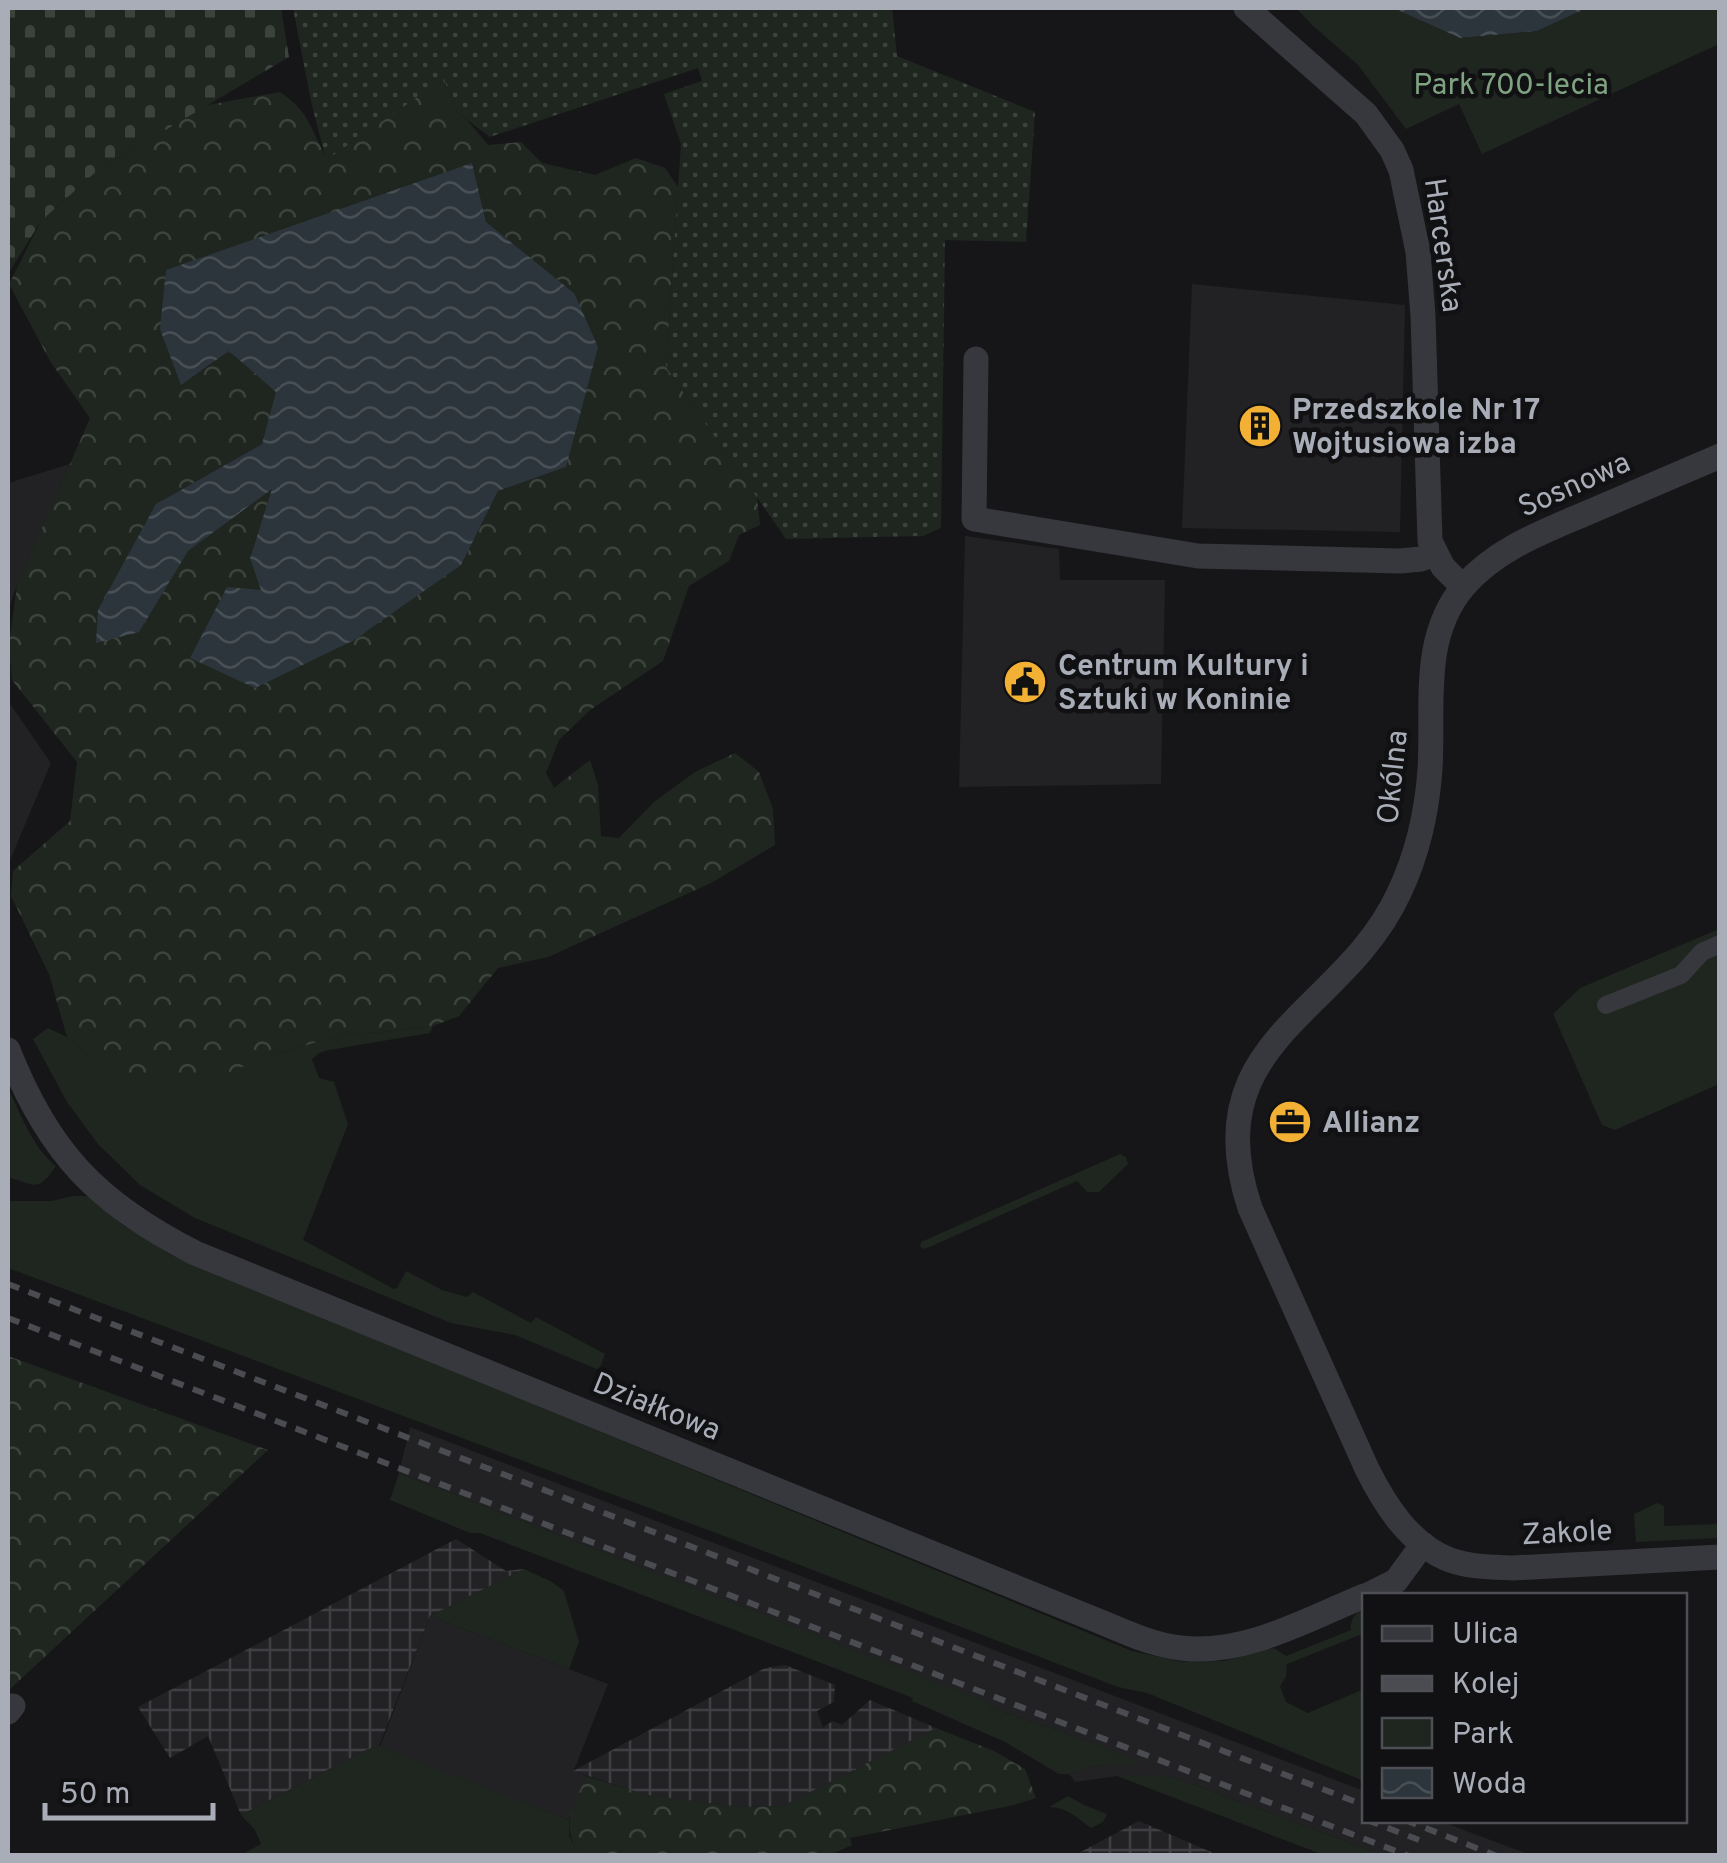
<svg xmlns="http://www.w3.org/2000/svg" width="1727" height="1863" font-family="Overpass,sans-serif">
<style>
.built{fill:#222225}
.industrial{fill:url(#industrial-grid)}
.green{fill:#1e261f}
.forest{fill:url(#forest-crowns);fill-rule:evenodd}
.cemetery{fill:url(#cemetery-stones)}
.garden{fill:url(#garden-dots)}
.water{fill:url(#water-waves)}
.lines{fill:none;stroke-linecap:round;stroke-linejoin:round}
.pedestrian{stroke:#37383d;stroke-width:18}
.minor{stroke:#37383d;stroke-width:25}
.rail{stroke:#4a4c52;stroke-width:6;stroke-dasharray:12 10;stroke-linecap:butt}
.labels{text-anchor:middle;stroke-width:9;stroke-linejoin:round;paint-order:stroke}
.park-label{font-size:30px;fill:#7fa381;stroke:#111113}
.street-label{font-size:30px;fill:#a8adb8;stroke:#111113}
.poi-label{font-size:30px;font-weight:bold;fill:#a8adb8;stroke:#111113;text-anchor:start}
</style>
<defs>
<pattern id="industrial-grid" width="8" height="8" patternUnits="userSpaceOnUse" patternTransform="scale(2.5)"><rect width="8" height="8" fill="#222225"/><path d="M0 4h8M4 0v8" fill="none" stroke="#3f3f43"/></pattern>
<pattern id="forest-crowns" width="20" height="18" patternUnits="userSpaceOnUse" patternTransform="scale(2.5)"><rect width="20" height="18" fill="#1e261f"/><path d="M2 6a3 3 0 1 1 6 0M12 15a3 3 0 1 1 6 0" fill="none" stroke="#3c433d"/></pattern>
<pattern id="cemetery-stones" width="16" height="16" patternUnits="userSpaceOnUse" patternTransform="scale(2.5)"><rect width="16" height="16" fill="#1e261f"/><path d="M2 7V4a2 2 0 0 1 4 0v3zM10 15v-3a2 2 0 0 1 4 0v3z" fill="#3c433d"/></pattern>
<pattern id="garden-dots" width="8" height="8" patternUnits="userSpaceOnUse" patternTransform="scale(2.5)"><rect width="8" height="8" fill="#1e261f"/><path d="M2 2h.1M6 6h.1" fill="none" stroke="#3c433d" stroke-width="1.8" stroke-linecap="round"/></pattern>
<pattern id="water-waves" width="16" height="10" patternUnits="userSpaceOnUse" patternTransform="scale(2.5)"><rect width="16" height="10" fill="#2c353c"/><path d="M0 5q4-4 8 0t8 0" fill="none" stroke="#485056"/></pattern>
</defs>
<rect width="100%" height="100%" fill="#161618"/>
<!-- built -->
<path class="built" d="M1192 284 1405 305 1400 532 1182 528Z
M70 464 17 585 8 611V483Z
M965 536 1059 549 1060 580H1165L1161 784 959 787Z
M8 701 51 763 8 865Z
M410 1427 1364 1791V1820L1440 1821 1531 1855H1383L1173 1777 1117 1776 1075 1782 1069 1774 1096 1766 1140 1762 1060 1731 989 1707V1703L399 1473Z
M430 1616 608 1684 574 1770 586 1776 569 1820 380 1747Z"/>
<!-- industrial -->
<path class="industrial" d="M456 1539 506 1571 524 1569 430 1616 379 1746 366 1750 241 1815 208 1736 170 1758 138 1707Z
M785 1665 835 1685 834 1702 817 1711 823 1727 833 1721 842 1725 870 1700 936 1728 783 1806 740 1807 646 1795 573 1771 765 1668Z
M1139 1821 1218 1855H1075Z"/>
<!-- green -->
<path class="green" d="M1296 8H1393L1460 38 1537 31 1587 8H1719V44L1482 154 1459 104 1406 129 1358 65 1312 25Z
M1719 929V1084L1615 1130 1602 1125 1553 1014 1580 988Z
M433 1026 430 1033 329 1050 319 1053 312 1059 319 1078 334 1082 348 1124 303 1240 394 1289 397 1288 406 1271 442 1290 467 1297 473 1292 531 1323 536 1317 605 1354 599 1370 515 1335 451 1323 195 1218 140 1185 98 1144 67 1102 33 1039 48 1028 67 1037 93 1059 273 1055 344 1034 383 1032Z
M8 1087C19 1111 34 1150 56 1166 38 1193 35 1185 8 1177Z
M1120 1154 1126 1157 1128 1164 1099 1192H1087L1077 1181 925 1249 920 1247 921 1242Z
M72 1196H87L95 1200 123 1225 171 1255 1132 1651 1183 1662 1224 1661 1274 1648 1286 1656 1351 1630C1350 1619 1355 1613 1364 1609V1637L1362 1634 1287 1664 1286 1677 1280 1686 1286 1702 1308 1713 1364 1689V1781L1147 1693 1118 1687 740 1542 8 1268V1201H52Z
M399 1473 990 1703 989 1707 1060 1731 1144 1763 1096 1766 1069 1774H1059L1005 1742 912 1701 913 1698 480 1533H470L390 1500Z
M1657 1503 1664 1506V1526L1719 1524V1538L1636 1542 1634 1514Z
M524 1569 552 1582 564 1591 579 1642 569 1669 430 1616Z
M379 1746 569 1820V1836L579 1855H241L261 1844 255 1830 241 1815 366 1750Z
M1145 1775 1173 1777 1383 1855H1324L1117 1776Z
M1068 1796 1084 1805 1107 1814 1103 1822 1091 1828C1077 1818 1067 1807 1049 1807Z"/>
<!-- forest -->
<path class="forest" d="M444 78 457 112 467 120 488 145 521 142 542 163 595 175 636 158 665 168 678 187 666 367 757 497 760 525 739 535 729 561 689 586 663 661 590 710 559 740 546 773 554 788 590 760 598 785 601 836 619 838 654 802 695 772 735 753 759 772 773 809 775 845 711 883 548 957 498 968 459 1016 433 1026 383 1032 344 1034 273 1055 196 1085 132 1083 93 1059 67 1037 49 974 11 896 13 871 70 821 77 762 12 680 9 645 17 585 90 418 50 361 9 284 41 221 98 170 207 105 280 92C310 112 311 130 327 159ZM472 163 486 222 574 293 566 467 498 491 461 565 190 657 262 590 250 557 273 488 188 551 156 504 262 444 277 391 229 351 182 385Z
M8 1356 268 1450 8 1691Z
M936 1728 994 1751 1025 1769 1036 1798 1014 1805 850 1838 852 1845 830 1855H579C560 1821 573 1810 586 1776L646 1795 740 1807 783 1806Z"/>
<!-- cemetery -->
<path class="cemetery" d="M8 8H281L289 57 98 170 41 221 8 274Z"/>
<!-- garden -->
<path class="garden" d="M293 8H892L897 56 1035 112 1026 242 945 240 941 528 923 536 786 539 666 367 681 144 664 94 702 81 698 68 490 137 457 112 444 79 326 160 311 101Z"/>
<!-- water -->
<path class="water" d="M1393 8H1587L1537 31 1460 38Z
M472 163 486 222 574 293 598 347 566 467 498 491 461 565 354 640 255 688 190 658 227 587 261 590 250 558 272 489 188 551 139 632 96 643 98 610 156 504 262 444 276 392 229 351 181 385 160 329 166 270Z"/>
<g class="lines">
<!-- pedestrian -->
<path class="pedestrian" d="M1606 1005 1681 975 1702 952 1720 944"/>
<!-- minor -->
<path class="minor" d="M1246 8 1366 114 1392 150 1401 170 1418 252 1423 316 1430 541 1443 567 1463 587
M976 359 974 519 1198 556 1400 561 1421 559 1435 554
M1720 456C1678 474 1636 492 1594 510 1548 530 1498 547 1464 586 1420 638 1434 707 1430 769 1427 813 1418 853 1399 893 1342 1016 1194 1039 1250 1208L1367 1469C1385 1505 1410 1545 1450 1560 1470 1567 1493 1567 1513 1568L1720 1557
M8 1050C48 1152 97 1203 195 1253L1101 1622C1127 1633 1153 1645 1181 1648 1244 1656 1308 1619 1364 1596
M1366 1596 1396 1581 1423 1544
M8 1712 13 1706"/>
<!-- rail -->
<path class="rail" d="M8 1284 1364 1805
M8 1318 1409 1856
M1367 1820 1419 1840
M1405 1820 1497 1856"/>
</g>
<!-- icons -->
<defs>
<g id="building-disc" transform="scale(2.25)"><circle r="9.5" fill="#f2b134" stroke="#111113"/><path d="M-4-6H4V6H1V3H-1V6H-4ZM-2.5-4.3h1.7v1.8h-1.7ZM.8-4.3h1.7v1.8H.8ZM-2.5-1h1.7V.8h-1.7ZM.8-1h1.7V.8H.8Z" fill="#111"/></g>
<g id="civic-disc" transform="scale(2.25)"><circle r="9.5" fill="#f2b134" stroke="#111113"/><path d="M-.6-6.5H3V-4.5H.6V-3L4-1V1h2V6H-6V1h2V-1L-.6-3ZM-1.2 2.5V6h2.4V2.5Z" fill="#111"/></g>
<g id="office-disc" transform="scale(2.25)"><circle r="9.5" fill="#f2b134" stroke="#111113"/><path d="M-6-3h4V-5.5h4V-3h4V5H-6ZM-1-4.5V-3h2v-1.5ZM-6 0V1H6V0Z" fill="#111"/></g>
</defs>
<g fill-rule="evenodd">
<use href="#building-disc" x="1260" y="426"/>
<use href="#civic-disc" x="1025" y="682"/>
<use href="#office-disc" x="1290" y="1122"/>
</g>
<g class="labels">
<!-- park labels -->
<g class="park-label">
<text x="1511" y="94">Park 700-lecia</text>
</g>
<!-- street labels -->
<g class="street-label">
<text transform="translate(1444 245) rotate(82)" y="10">Harcerska</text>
<text transform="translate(1574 484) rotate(-24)" y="10">Sosnowa</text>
<text transform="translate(1392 777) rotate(-84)" y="10">Okólna</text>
<text transform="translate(657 1406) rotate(22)" y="10">Działkowa</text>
<text transform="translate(1567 1532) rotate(-3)" y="10">Zakole</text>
</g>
<!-- poi labels -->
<g class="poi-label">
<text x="1292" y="419">Przedszkole Nr 17<tspan x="1292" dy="34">Wojtusiowa izba</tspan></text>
<text x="1058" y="675">Centrum Kultury i<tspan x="1058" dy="34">Sztuki w Koninie</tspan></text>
<text x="1322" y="1132">Allianz</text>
</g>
</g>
<!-- border -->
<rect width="1727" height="1863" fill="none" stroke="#a8adb8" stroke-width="20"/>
<!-- legend -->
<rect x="1362" y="1593" width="325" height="230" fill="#111113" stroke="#4d4f55" stroke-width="2.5"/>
<rect x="1382" y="1626" width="50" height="15" fill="#37383d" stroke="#4d4f55" stroke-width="2.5"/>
<text x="1452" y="1643" font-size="30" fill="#a8adb8">Ulica</text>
<rect x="1382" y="1676" width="50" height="15" fill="#4a4c52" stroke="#4d4f55" stroke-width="2.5"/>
<text x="1452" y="1693" font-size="30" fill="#a8adb8">Kolej</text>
<rect x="1382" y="1718" width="50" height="30" fill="#1e261f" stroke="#4d4f55" stroke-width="2.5"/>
<text x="1452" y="1743" font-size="30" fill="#a8adb8">Park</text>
<rect x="1382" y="1768" width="50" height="30" fill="url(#water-waves)" stroke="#4d4f55" stroke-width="2.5"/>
<text x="1452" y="1793" font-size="30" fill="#a8adb8">Woda</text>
<!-- scale -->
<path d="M45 1803v15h168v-15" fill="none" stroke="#a8adb8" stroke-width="5"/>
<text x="60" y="1803" font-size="30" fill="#a8adb8" stroke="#111113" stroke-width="8" paint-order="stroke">50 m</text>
</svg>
